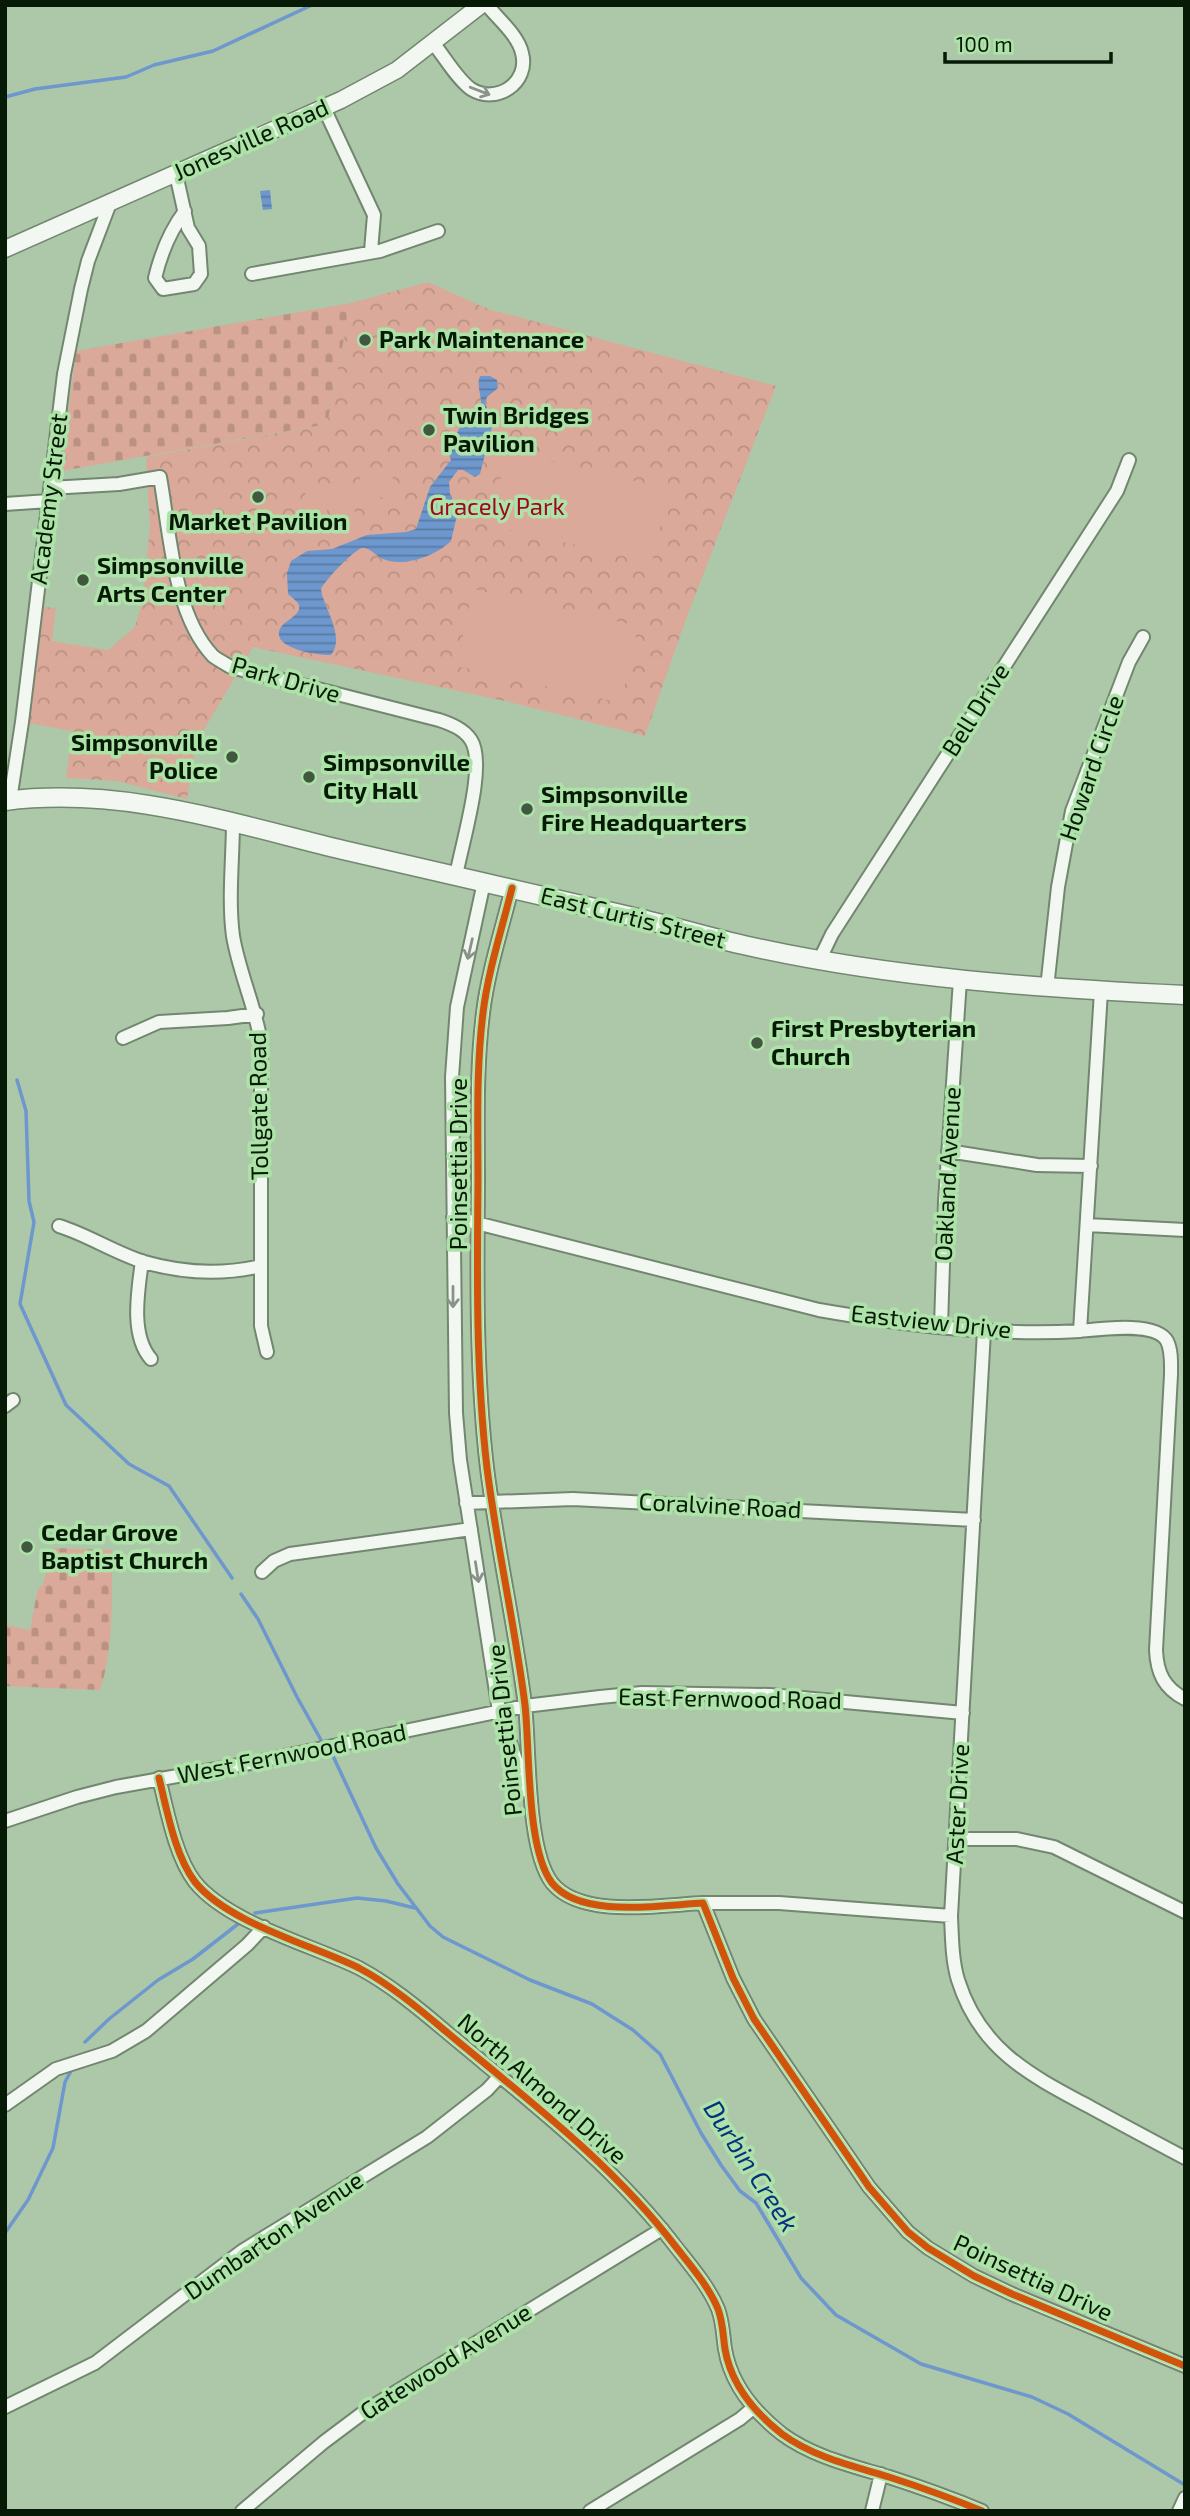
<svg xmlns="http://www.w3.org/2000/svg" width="1190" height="2516" font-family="'Exo 2',sans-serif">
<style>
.forest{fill:url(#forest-crowns)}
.cemetery{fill:url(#cemetery-stones)}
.garden{fill:#daa999}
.water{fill:url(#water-rules)}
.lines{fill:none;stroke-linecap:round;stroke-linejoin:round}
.stream{stroke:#6e97cd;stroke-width:3.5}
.minor-casing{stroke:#72876f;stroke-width:16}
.tertiary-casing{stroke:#72876f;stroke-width:19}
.secondary-casing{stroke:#72876f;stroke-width:21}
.minor{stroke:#f3f7f2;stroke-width:12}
.tertiary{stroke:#f3f7f2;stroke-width:16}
.secondary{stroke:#f3f7f2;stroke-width:18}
.cycleway-casing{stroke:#ade2a8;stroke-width:11}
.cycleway{stroke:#d2530b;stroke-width:7}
.oneway{stroke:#899488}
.poi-dot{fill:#41573f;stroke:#ade2a8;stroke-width:2.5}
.labels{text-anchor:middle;stroke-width:7;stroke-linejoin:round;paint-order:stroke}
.street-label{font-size:24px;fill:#071a06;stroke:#ade2a8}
.poi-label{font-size:24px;font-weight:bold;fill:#071a06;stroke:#ade2a8;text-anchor:start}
.park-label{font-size:24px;fill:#a00621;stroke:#ade2a8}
.water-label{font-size:26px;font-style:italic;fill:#093080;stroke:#ade2a8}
</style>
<defs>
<pattern id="forest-crowns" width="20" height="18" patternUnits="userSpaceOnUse" patternTransform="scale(1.75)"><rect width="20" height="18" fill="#daa999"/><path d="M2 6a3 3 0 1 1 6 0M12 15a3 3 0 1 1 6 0" fill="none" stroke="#ba9182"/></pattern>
<pattern id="cemetery-stones" width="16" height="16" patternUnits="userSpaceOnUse" patternTransform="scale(1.75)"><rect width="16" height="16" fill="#daa999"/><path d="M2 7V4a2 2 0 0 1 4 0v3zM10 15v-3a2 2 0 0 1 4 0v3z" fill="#ba9182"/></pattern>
<pattern id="water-rules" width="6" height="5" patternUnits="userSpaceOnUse" patternTransform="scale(1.75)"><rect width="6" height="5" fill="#6e97cd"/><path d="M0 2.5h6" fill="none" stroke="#587aa4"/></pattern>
</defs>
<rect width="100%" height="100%" fill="#acc8a8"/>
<!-- forest -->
<path class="forest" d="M428 282 488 309 776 386 686 619 645 736 505 701 253 647 196 743 187 799 117 781 66 778 72 731 22 722 44 607 56 608 52 641 108 650 135 627 143 600 150 525 146 457 327 424 351 303Z"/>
<!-- cemetery -->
<path class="cemetery" d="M351 303 327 424 61 471 76 351Z
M52 1548 112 1550C111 1596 115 1645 100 1690L5 1686V1625L30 1630 38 1588 43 1585Z"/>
<!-- garden -->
<path class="garden" d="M507 451 669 489 652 563 490 525Z
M391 466 395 495 363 500 359 471Z
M350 480 356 520 338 523 331 483Z
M323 484 329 524 311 527 304 487Z
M473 589 638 626 621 703 456 666Z"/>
<!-- water -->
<path class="water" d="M270 190 272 209 263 210 260 191Z
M480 376H490L497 380 498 388 487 397 485 403 493 423 480 474 475 477 463 470H458L449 482 450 494 458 511 451 541C436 556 401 569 381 558 376 555 369 547 362 548 355 549 325 580 321 589 323 607 346 636 331 655 317 655 276 649 279 632 280 621 301 617 299 606 299 602 291 597 288 594L287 573 291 561 307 551 332 549 367 535 406 532 416 529 430 487 451 460 448 452 467 412 481 405C482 396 476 386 480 376Z"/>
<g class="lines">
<!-- stream -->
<path class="stream" d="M5 97 35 89 126 77 154 65 213 51 312 5
M17 1080 26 1111 29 1201 34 1222 20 1304 66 1405 129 1464 169 1486 232 1578
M241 1594 258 1619 297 1697 321 1740
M333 1756 376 1848 398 1884 430 1926 443 1937 530 1980 592 2004 633 2030 660 2054 701 2133 721 2165 740 2191 756 2203 801 2278 836 2315 921 2364 1032 2397 1068 2414 1185 2485
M255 1913 357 1898 386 1901 415 1908
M85 2042 109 2019 158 1980 193 1959 238 1924
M5 2233 28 2200 53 2148 65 2082 71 2071"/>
<!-- minor casing -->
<g class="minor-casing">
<path id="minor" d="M433 43C445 57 456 78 471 89 496 105 530 83 522 53 518 35 498 19 487 5
M324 108 374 215 371 251
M176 174 188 228 199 246 201 274 194 284 163 289 155 278C161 253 169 232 185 211
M252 274 380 251 438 231
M50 488 119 484 160 477C170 532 173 614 213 656 218 660 226 664 231 667L439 720C451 724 464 729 471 740 487 765 461 846 456 876
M5 504 49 501
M10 800 22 722 64 374 81 289 88 261 110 203
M233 821C233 858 228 899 233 936 239 972 255 1006 261 1042V1326L267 1352
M484 882 457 1007 452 1077 456 1413 460 1460 499 1711 527 1791
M512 888C502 929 488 971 483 1013 476 1069 478 1126 478 1182 477 1278 476 1374 487 1468 497 1548 515 1626 525 1705 530 1749 526 1849 552 1883 581 1919 661 1905 703 1903L733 1978 754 2019 869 2187 908 2232 928 2248 974 2276 1012 2294 1185 2366
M820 959 832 934 1117 491 1129 460
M1047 988 1058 887 1072 811 1129 662 1143 637
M123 1038 159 1022 228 1018 257 1014
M948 1151 1037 1165 1091 1166
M453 1217 819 1310C905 1325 993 1336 1080 1331L1101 991
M1087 1225 1185 1230
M59 1226C88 1235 115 1253 144 1262 182 1273 222 1275 261 1266
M142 1261C138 1291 130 1335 151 1359
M941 1326 945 1201 960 980
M984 1331 951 1916C952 1938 952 1960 958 1980 980 2050 1030 2075 1090 2107 1121 2124 1153 2141 1185 2158
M1080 1331C1100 1329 1156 1321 1167 1341 1172 1351 1171 1364 1171 1375L1156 1650C1157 1673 1164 1688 1185 1699
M5 1406 13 1400
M466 1503 573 1499 974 1520
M262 1572 274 1561 290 1554 471 1529
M159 1778C167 1810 175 1856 195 1882 228 1923 312 1945 359 1968 389 1984 417 2007 443 2029 524 2097 611 2162 676 2247 691 2266 709 2287 718 2309 723 2322 723 2336 725 2349 731 2385 754 2412 782 2434 813 2457 853 2466 889 2477 920 2487 951 2498 982 2511
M5 1821 77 1797 116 1787 256 1762 525 1706 600 1697 642 1693 770 1695 963 1713
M956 1839H1017L1054 1847 1185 1912
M703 1903H779L951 1916
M5 2105 56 2069 112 2051 146 2031 247 1945 264 1927
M5 2407 95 2363 242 2251 427 2137 487 2090 500 2076
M242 2511 324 2442 368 2409 662 2229
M590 2511 740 2419 753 2408
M872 2511 881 2474
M1179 2511 1185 2498"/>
</g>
<!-- tertiary casing -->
<g class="tertiary-casing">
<path id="tertiary" d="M5 249 341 100 397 70 481 5"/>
</g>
<!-- secondary casing -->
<g class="secondary-casing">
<path id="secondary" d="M5 801C122 786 231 823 343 850 437 872 531 893 625 915 666 924 707 937 748 946 891 978 1038 988 1185 995"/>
</g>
<!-- minor -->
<use href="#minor" class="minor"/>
<!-- tertiary -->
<use href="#tertiary" class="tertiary"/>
<!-- secondary -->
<use href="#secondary" class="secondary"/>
<!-- cycleway casing -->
<g class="cycleway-casing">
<path id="cycleway" d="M512 888C502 929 488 971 483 1013 476 1069 478 1126 478 1182 477 1278 476 1374 487 1468 497 1548 515 1626 525 1705 530 1749 526 1849 552 1883 581 1919 661 1905 703 1903L733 1978 754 2019 869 2187 908 2232 928 2248 974 2276 1012 2294 1185 2366
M159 1778C167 1810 175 1856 195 1882 228 1923 312 1945 359 1968 389 1984 417 2007 443 2029 524 2097 611 2162 676 2247 691 2266 709 2287 718 2309 723 2322 723 2336 725 2349 731 2385 754 2412 782 2434 813 2457 853 2466 889 2477 920 2487 951 2498 982 2511"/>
</g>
<!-- cycleway -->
<use href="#cycleway" class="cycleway"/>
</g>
<!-- one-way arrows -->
<defs><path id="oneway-shaft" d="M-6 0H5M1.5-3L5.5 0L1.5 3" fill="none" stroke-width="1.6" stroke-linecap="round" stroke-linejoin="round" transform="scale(1.75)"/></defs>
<g class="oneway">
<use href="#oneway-shaft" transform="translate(480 91) rotate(21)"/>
<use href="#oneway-shaft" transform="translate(470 949) rotate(103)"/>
<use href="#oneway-shaft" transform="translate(453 1297) rotate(90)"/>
<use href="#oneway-shaft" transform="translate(477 1572) rotate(81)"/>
</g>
<!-- markers -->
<g class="poi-dot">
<circle cx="365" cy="340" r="7"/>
<circle cx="429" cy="430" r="7"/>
<circle cx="258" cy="497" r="7"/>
<circle cx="83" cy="580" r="7"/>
<circle cx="232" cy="757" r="7"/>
<circle cx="309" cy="777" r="7"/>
<circle cx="527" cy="809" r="7"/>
<circle cx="757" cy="1043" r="7"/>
<circle cx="27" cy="1547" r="7"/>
</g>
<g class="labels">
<!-- street labels -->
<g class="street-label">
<text transform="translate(251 140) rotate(-24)" y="8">Jonesville Road</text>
<text transform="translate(49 499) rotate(-83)" y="8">Academy Street</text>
<text transform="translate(286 680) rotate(16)" y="8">Park Drive</text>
<text transform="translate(976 710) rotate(-58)" y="8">Bell Drive</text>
<text transform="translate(1092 768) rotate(-71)" y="8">Howard Circle</text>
<text transform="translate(633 918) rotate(14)" y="8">East Curtis Street</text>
<text transform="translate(259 1106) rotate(-91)" y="8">Tollgate Road</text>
<text transform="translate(459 1164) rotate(-90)" y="8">Poinsettia Drive</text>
<text transform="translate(948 1174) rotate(-87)" y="8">Oakland Avenue</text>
<text transform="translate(931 1322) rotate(6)" y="8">Eastview Drive</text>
<text transform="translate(720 1506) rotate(3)" y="8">Coralvine Road</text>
<text transform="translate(730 1699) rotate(1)" y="8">East Fernwood Road</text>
<text transform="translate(505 1730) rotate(-96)" y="8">Poinsettia Drive</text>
<text transform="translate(292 1754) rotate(-11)" y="8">West Fernwood Road</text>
<text transform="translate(958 1804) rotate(-87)" y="8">Aster Drive</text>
<text transform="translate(542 2089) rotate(41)" y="8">North Almond Drive</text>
<text transform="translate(274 2236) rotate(-34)" y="8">Dumbarton Avenue</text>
<text transform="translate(1033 2278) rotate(25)" y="8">Poinsettia Drive</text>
<text transform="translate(446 2362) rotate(-32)" y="8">Gatewood Avenue</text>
</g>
<!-- poi labels -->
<g class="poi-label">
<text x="379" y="348">Park Maintenance</text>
<text x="443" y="424">Twin Bridges<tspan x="443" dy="28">Pavilion</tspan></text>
<text x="258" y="530" text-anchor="middle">Market Pavilion</text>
<text x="97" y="574">Simpsonville<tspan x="97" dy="28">Arts Center</tspan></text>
<text x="218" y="751" text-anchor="end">Simpsonville<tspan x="218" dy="28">Police</tspan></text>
<text x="323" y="771">Simpsonville<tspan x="323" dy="28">City Hall</tspan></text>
<text x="541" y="803">Simpsonville<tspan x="541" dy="28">Fire Headquarters</tspan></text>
<text x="771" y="1037">First Presbyterian<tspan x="771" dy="28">Church</tspan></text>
<text x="41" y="1541">Cedar Grove<tspan x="41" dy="28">Baptist Church</tspan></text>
</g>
<!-- park labels -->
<g class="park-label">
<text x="497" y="515">Gracely Park</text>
</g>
<!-- water labels -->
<g class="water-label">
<text transform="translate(751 2166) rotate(57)" y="9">Durbin Creek</text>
</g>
</g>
<!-- border -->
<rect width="1190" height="2516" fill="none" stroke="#071a06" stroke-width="14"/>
<!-- scale -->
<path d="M945 52v10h166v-10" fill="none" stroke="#071a06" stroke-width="3.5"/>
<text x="956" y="52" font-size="21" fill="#071a06" stroke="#ade2a8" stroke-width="5" paint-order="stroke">100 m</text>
</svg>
